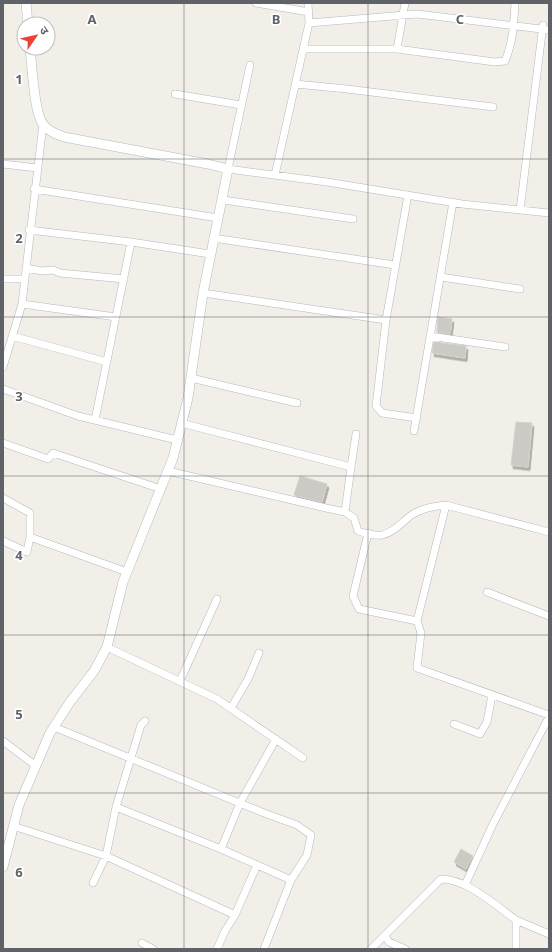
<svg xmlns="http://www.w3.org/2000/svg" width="552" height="952" font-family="'Noto Sans','Noto Sans Devanagari',sans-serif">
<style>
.building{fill:#cccac5;stroke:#d6d1c6;filter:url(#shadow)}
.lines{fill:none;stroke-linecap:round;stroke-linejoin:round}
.minor-casing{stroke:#b5b8bc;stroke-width:8}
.tertiary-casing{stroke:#b5b8bc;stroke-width:10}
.minor{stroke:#fff;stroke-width:7}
.tertiary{stroke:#fff;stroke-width:9}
.grid{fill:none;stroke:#5f6368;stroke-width:1;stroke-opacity:0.55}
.grid-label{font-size:13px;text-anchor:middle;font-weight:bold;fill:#5f6368;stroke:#fff;stroke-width:3.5;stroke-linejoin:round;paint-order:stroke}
</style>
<defs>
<filter id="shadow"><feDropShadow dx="2" dy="3.5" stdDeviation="0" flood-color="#0004"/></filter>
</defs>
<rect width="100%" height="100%" fill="#f1efe8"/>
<!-- building -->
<path class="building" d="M438 317 452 319 450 334 437 332Z
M434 342 466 346 465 358 432 353Z
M516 422 532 423 528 467 511 465Z
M300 476 327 484 322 502 294 495Z
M461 849 473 856 466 869 454 862Z"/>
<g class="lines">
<!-- minor casing -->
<g class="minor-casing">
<path id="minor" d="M256 3 309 12
M309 23 417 14 549 30
M304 49H397L495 62 505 61C513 43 514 22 515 3
M397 49 405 3
M250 65 228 169 327 182 462 204 549 213
M295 84 347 89 493 107
M175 94 241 105
M3 164 37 168
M275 175 309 23 308 3
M34 189 218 218
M223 200 353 219
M520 210 543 25
M29 230 131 242 210 254
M213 238 395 265
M26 268 42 271 53 270 60 273 124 279
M441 277 520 289
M3 279H24
M203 293 386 320 408 195
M22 304 116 317
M386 320 376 406 382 413 417 418
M12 336 107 362
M430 336 505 347
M3 367 22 304 43 124
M191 378 297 403
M3 389 78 416 177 440
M95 420 131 242
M181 423 351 467 345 512
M414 431 453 202
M3 443 48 459 53 453 161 489
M351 467 356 434
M168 471 326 508 345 512 354 518 358 531C365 533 375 536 382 535 395 532 403 521 413 514 423 508 435 506 446 505L549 532
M3 498 30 513V537
M446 505 417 621 421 633 417 668 549 715
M368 533 353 596 359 609 417 621
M3 541 27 552 30 537 127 572
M487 592 549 616
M107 647 217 699 303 758
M180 681 217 599
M231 708 248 679 259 653
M454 724 480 734 487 722 492 695
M54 727 264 813 297 825 311 835 307 855 291 880 264 949
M3 741 36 766
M116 807 221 849 291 880
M13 826 106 856 235 915
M221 849 240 803 276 739
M93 883 106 856 116 807 141 725 145 721
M465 885 493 824 549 717
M385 936 389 942 405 949
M142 943 153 949
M217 949 225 931 235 915 257 865
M371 949 441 879C467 879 495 905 516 920
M516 949V920L549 934"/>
</g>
<!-- tertiary casing -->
<g class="tertiary-casing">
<path id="tertiary" d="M26 3 28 24
M3 867 19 805 50 733 70 702 94 671 107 647 123 582 173 458 188 398 203 293 228 169 208 164 64 137C56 134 48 131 43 124 34 113 32 65 30 48"/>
</g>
<!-- minor -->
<use href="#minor" class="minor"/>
<!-- tertiary -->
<use href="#tertiary" class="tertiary"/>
</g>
<!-- grid -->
<path class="grid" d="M184 3V949M368 3V949M3 159H549M3 317H549M3 476H549M3 635H549M3 793H549"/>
<g class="grid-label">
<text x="92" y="24">A</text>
<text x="276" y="24">B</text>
<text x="460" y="24">C</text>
<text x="19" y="84">1</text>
<text x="19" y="243">2</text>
<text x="19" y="401">3</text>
<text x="19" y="560">4</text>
<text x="19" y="719">5</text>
<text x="19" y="877">6</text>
</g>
<!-- border -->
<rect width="552" height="952" fill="none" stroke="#5f6368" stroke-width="8"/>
<!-- north arrow -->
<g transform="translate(36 36) rotate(56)"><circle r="19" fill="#ffffff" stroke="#bfc1c3"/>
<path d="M0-3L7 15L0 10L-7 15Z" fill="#ea4335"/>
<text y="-6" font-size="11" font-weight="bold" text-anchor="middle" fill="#5f6368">उ</text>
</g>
</svg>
